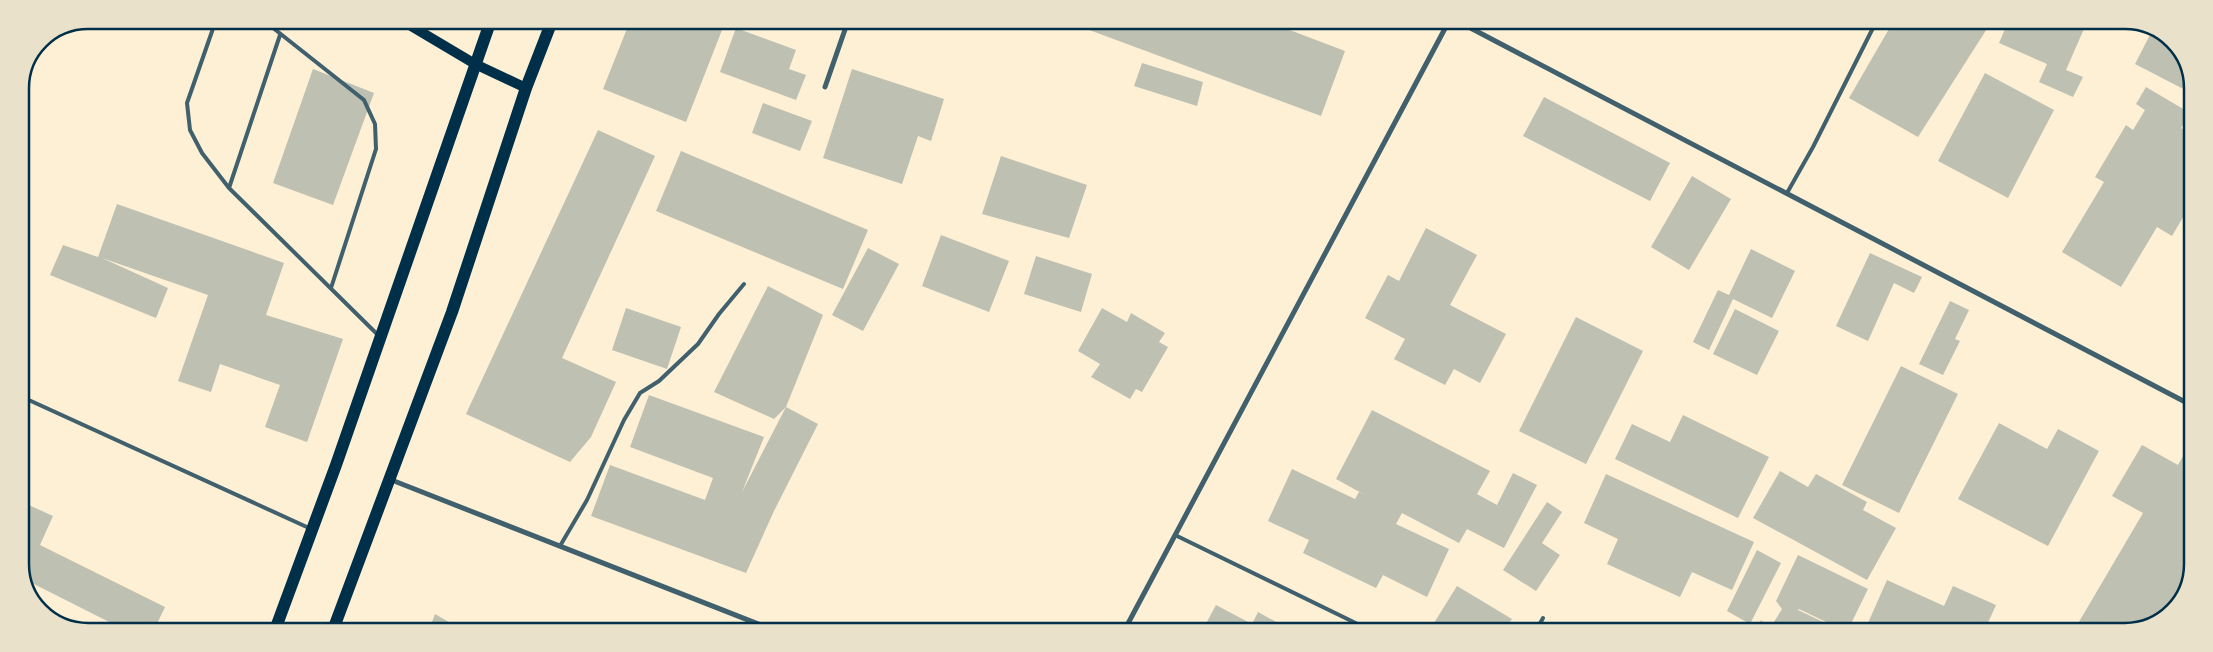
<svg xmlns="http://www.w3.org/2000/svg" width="2213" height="652" font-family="'Libre Baskerville',serif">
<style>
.building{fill:#bec0b2}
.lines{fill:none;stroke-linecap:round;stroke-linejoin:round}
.service{stroke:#3f606c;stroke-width:4}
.minor{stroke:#3f606c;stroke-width:5}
.secondary{stroke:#003049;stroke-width:10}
.primary{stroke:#003049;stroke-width:12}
.rim{fill:none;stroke:#003049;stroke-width:2.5}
</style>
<rect width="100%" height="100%" fill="#fdf0d5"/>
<!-- building -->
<path class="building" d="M630 21H713L724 25 686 122 603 89Z
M1065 21H1266L1345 51 1321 116Z
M1893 22 1990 24 1918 137 1849 98Z
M2008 22H2087L2066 70 2083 77 2073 97 2039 82 2047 64 1999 43Z
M736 28 796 50 789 69 806 75 796 100 720 72Z
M2153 29 2176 43 2193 83V94L2135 64Z
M1142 63 1203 82 1197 106 1134 86Z
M313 69 374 93 333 205 273 183Z
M852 69 944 99 931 141 918 136 902 184 823 158Z
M1985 73 2054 110 2008 198 1938 161Z
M2146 87 2190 113 2181 128 2193 135 2192 202 2172 236 2157 227 2121 287 2062 252 2104 182 2095 177 2126 125 2133 130 2145 110 2136 104Z
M1544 97 1670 163 1650 201 1523 136Z
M763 103 812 121 800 151 752 133Z
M598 130 655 156 562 358 616 382 591 437 570 462 466 414Z
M681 151 868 230 843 289 656 211Z
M1001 156 1087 185 1069 238 982 214Z
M1692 176 1731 199 1689 270 1651 247Z
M117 204 284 263 266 315 343 339 307 442 265 427 280 385 220 364 211 392 178 381 208 295 102 258 168 288 156 318 50 275 63 245 98 257Z
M1426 228 1477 255 1450 305 1506 334 1480 383 1454 369 1445 385 1394 359 1405 339 1365 318 1388 275 1399 281Z
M941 235 1009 261 989 312 922 286Z
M868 248 899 264 863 331 832 315Z
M1751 249 1795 271 1772 318 1733 299 1709 350 1693 342 1718 290 1729 295Z
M1870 253 1922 277 1914 293 1894 283 1868 341 1836 326Z
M1036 256 1092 274 1081 312 1024 294Z
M768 286 823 315 786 407 774 419 714 392Z
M1950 301 1969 310 1955 339 1960 341 1943 375 1919 364Z
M626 308 681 327 667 369 612 350Z
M1102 308 1127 322 1131 313 1165 333 1159 342 1168 347 1142 392 1136 389 1130 399 1091 377 1100 364 1078 351Z
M1735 309 1779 331 1757 375 1713 354Z
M1576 317 1643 351 1586 464 1519 431Z
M1901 366 1958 394 1899 513 1842 485Z
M649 395 764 437 742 492 786 407 818 424 774 511 746 573 591 516 610 465 705 500 713 478 630 447Z
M1372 410 1490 471 1477 494 1497 505 1513 473 1537 485 1504 548 1467 529 1459 543 1402 513 1396 524 1449 549 1427 597 1383 575 1376 588 1303 553 1309 540 1268 521 1292 469 1355 499 1359 492 1365 495 1336 479Z
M1683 415 1769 457 1738 518 1615 459 1632 424 1670 442Z
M1999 423 2047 449 2058 429 2099 451 2048 546 1958 499Z
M2191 442V581L2167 618 2125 632H2073L2143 513 2112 496 2142 445 2178 465Z
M1780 471 1808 487 1816 474 1867 502 1863 510 1896 528 1867 580 1753 518Z
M1606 474 1754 542 1732 590 1692 572 1680 597 1607 564 1618 539 1584 523Z
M20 501 53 516 40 545 165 607 154 630H125L24 579 20 569Z
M1547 502 1562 512 1542 543 1560 555 1536 591 1503 570Z
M1757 550 1781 563 1750 624 1727 611Z
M1798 555 1868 589 1847 632 1799 609 1798 610 1840 630 1839 632H1755L1761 620 1769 630 1782 609 1776 601Z
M1887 580 1944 606 1953 586 1996 605 1987 625 2002 632H1864Z
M1457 586 1512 619 1504 631H1429Z
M1216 605 1252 624 1258 612 1289 629 1288 631H1202Z
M435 614 454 625 471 630H429Z"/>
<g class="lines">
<!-- service -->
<path class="service" d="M216 20 187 103 190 130 202 153 229 188 379 336
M263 20 364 100 375 124 376 149 331 288
M229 188 280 35
M1787 193 1813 147 1876 22
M20 396 309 528
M1175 535 1372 631
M560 546 587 500 624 420 640 393 659 381 698 344 719 314 744 284
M1536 631 1543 618"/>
<!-- minor -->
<path class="minor" d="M1459 22 2191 405
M825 87 848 21
M389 479 776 631
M1124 631 1449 21"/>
<!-- secondary -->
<path class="secondary" d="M401 20 475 64 526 88"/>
<!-- primary -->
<path class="primary" d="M275 630 336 465 491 20
M333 630 452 312 526 88 552 21"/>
</g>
<!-- crop -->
<path d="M0 0H2213V652H0ZM88 29H2125A59 59 0 0 1 2184 88V564A59 59 0 0 1 2125 623H88A59 59 0 0 1 29 564V88A59 59 0 0 1 88 29Z" fill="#e9e1ca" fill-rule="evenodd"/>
<path class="rim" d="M88 29H2125A59 59 0 0 1 2184 88V564A59 59 0 0 1 2125 623H88A59 59 0 0 1 29 564V88A59 59 0 0 1 88 29Z"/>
</svg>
